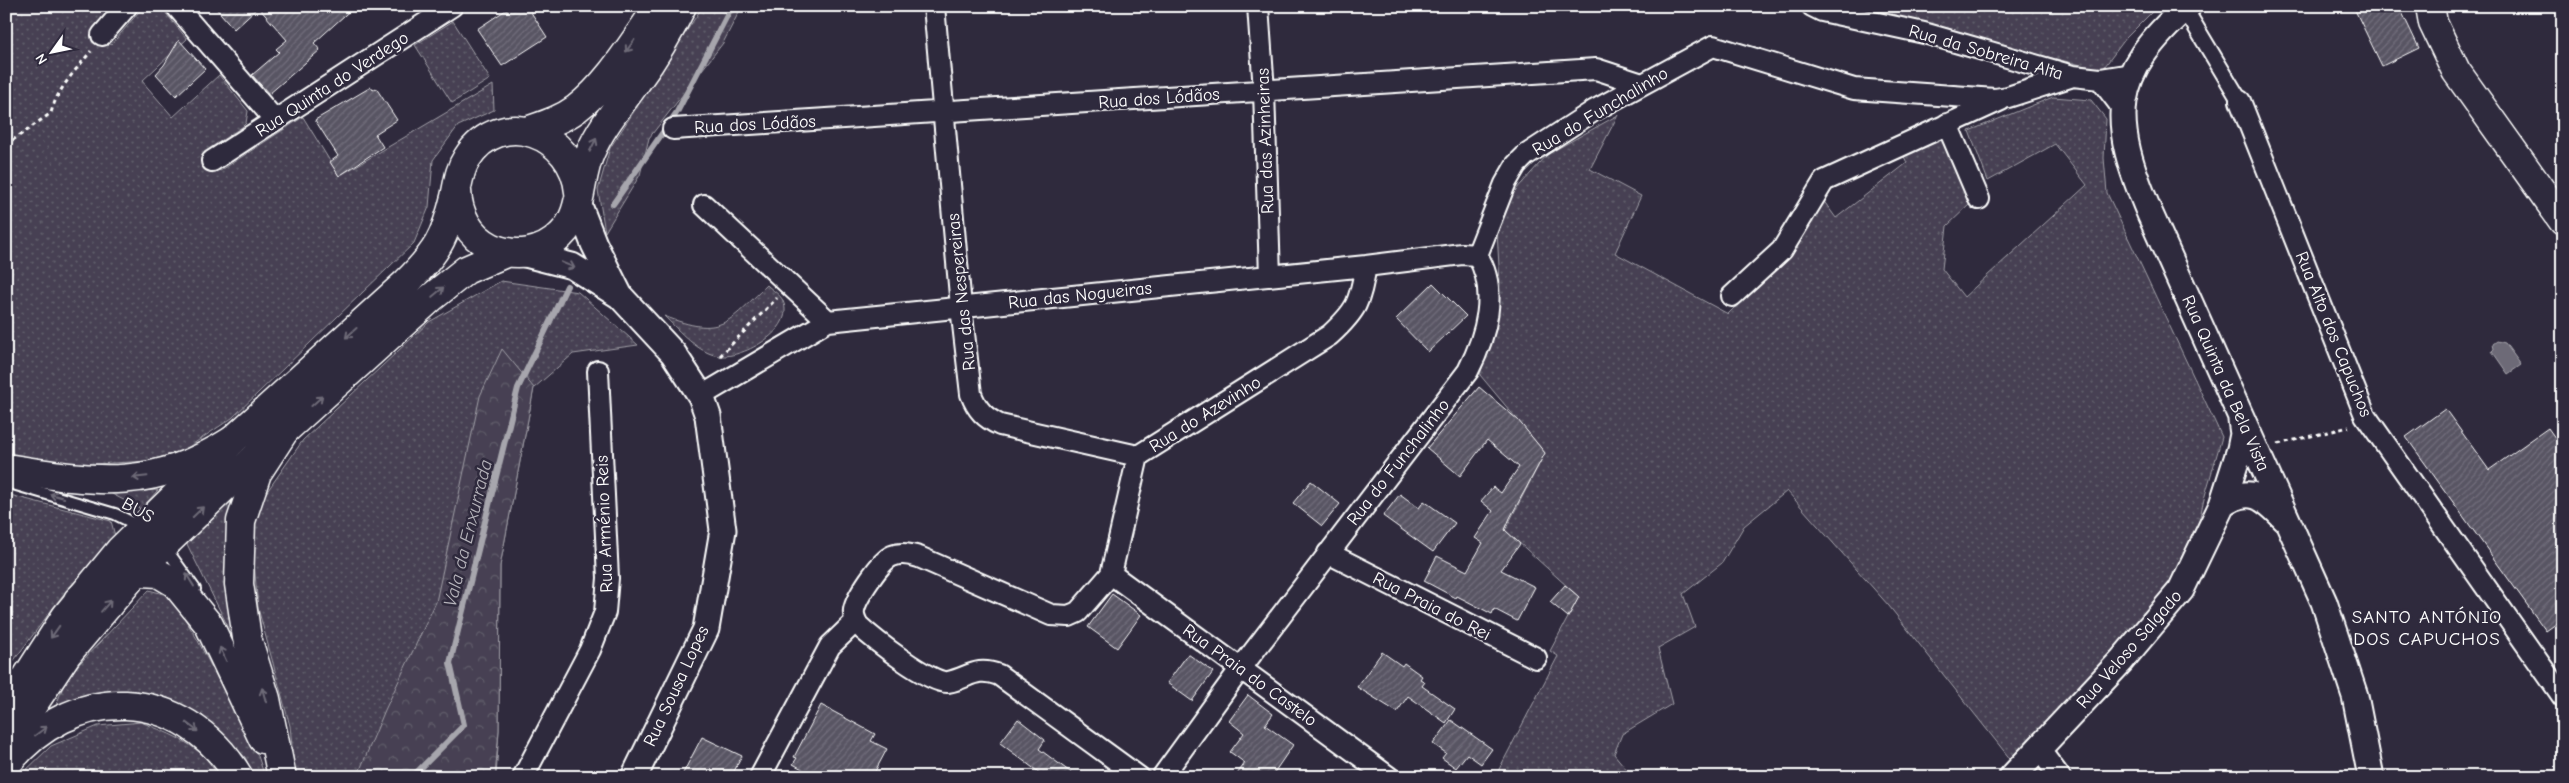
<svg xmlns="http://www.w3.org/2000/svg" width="2569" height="783" font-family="'Comic Neue',sans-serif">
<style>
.green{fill:url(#green-dots);stroke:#a2a0a8}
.forest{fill:url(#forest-crowns);stroke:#a2a0a8}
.water{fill:#6d6a77;stroke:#a7a6ad}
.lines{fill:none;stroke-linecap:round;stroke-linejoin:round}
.stream{stroke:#a7a6ad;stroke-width:6}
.building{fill:url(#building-hatch);stroke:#fff}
.service-casing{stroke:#fff;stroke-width:14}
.pedestrian-casing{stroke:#fff;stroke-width:19}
.minor-casing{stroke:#fff;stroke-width:24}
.tertiary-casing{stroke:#fff;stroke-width:29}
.secondary-casing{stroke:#fff;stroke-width:31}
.primary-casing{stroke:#fff;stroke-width:31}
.trunk-casing{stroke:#fff;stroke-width:31}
.path{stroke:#fff;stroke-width:3;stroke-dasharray:4 4;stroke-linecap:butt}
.service{stroke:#2f2a3d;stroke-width:10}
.pedestrian{stroke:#2f2a3d;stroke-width:15}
.minor{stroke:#2f2a3d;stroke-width:20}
.tertiary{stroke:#2f2a3d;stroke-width:25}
.secondary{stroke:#2f2a3d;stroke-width:28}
.primary{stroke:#2f2a3d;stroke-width:28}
.trunk{stroke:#2f2a3d;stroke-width:28}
.oneway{stroke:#6d6a77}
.labels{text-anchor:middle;stroke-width:5;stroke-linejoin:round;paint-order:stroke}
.street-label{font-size:18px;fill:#fff;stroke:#2f2a3d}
.water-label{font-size:19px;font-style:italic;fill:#b6b4bb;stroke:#2f2a3d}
.neighbourhood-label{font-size:19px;letter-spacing:1px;fill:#fff;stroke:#2f2a3d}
</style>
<defs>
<pattern id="green-dots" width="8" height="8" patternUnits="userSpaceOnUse" patternTransform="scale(1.25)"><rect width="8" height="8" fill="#464152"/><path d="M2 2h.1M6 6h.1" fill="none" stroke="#625e6c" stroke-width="1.8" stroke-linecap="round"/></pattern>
<pattern id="forest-crowns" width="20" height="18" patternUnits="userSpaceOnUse" patternTransform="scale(1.25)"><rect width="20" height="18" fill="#464152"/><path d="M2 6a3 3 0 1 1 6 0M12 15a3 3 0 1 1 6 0" fill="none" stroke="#625e6c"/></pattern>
<pattern id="building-hatch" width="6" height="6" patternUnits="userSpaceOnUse" patternTransform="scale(1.25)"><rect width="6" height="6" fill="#595564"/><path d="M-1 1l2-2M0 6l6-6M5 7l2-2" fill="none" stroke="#726e7b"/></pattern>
</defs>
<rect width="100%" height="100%" fill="#2f2a3d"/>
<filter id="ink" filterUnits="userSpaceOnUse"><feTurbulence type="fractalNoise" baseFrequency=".02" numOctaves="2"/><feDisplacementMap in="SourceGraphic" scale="10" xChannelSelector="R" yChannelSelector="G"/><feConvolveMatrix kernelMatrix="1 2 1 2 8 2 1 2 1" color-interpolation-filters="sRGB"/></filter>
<g filter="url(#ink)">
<!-- green -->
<path class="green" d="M6 6H115L96 28 111 45 143 7 160 6 187 39 142 81 173 117 219 75 248 111 246 123 242 127 204 152 220 171 303 117 339 176 493 85 494 110 458 126 433 160 429 207 414 243 232 418 184 450 149 461 76 465 6 455Z
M703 6H742L723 43 649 138 640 175 605 232 598 190 610 148Z
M1836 6H2158L2126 38 2102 70Z
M453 21 490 79 452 103 415 45Z
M2053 97 2091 100 2106 119 2104 158 2107 193 2222 437 2204 499 2191 557 2137 630 2011 760 1889 606 1787 491 1744 526 1722 563 1683 594 1695 627 1658 648 1672 704 1622 734 1614 754 1633 777H1495L1558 656 1550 651 1579 597 1505 530 1545 453 1480 375 1498 313 1500 283 1497 232 1514 192 1548 154 1618 115 1590 169 1641 196 1615 253 1728 314 1792 251 1823 200 1836 218 1907 163 1902 152 1943 131 1970 204 1947 226 1942 269 1964 297 2087 185 2055 144 1988 181 1969 131Z
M501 281 578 292 638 345 573 354 534 388 500 566 499 730 496 777H295L290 726 258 608 250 516 303 440 429 322Z
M767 285C772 290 781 295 783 301 796 330 743 358 720 356 698 354 679 330 664 316 721 338 727 324 767 285Z
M158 490 141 509 110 493Z
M6 494 111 521 115 536 62 596 6 671Z
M232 497 225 547 227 600 240 651 185 540Z
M149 590 171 596 197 639 258 756 265 777H254L245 757 202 715 150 697 100 692 56 706 66 678Z
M141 722C172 735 203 745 218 777H19L51 746 98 726Z"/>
<!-- forest -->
<path class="forest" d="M502 349 534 388 500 566 499 730 495 777H357L385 710 436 602 480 396Z"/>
<!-- water -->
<path class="water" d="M2497 341 2505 343 2521 365 2508 374 2492 351 2494 349 2493 344Z"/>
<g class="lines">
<!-- stream -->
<path class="stream" d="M613 204 677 112 732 6
M412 777 464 725 450 663 518 388 567 286"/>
</g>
<!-- building -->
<path class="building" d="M214 6H355L314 43 320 50 269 94 252 75 279 52 276 49 287 40 258 7 234 29Z
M512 6H527L547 37 502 66 477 29Z
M2353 6H2399L2419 48 2382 66Z
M179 40 205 69 176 96 156 74 164 65Z
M371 87 373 90 376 88 397 120 375 134 383 147 339 176 330 162 338 156 315 120Z
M1433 283 1466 316 1428 352 1396 319Z
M1479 387 1518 420 1545 453 1510 518 1505 530 1520 544 1501 570 1535 587 1517 621 1494 609 1492 614 1457 596 1456 598 1424 581 1437 556 1467 571 1483 543 1475 538 1493 511 1481 501 1493 487 1501 493 1519 467 1487 440 1460 476 1427 448Z
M2445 409 2489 470 2548 428 2563 449V619L2546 631 2406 437Z
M1311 481 1340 504 1322 526 1293 503Z
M1400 494 1419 508 1424 501 1455 523 1433 552 1383 516Z
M1565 585 1579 597 1568 617 1550 602Z
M1112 594 1141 615 1117 648 1088 627Z
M1382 652 1402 666 1404 663 1422 676 1420 679 1425 682 1422 686 1455 709 1446 723 1408 696 1397 712 1357 687Z
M1188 654 1213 672 1192 701 1167 683Z
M1248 695 1273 714 1265 725 1293 745 1271 777H1235L1245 763 1230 752 1244 733 1229 721Z
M821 705 875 734 871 741 887 749 872 777H817L793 764 797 758 794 757Z
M1018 719 1045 740 1039 749 1077 777H1045L1000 743Z
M1451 720 1492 749 1481 764 1467 754 1456 768 1442 758 1446 753 1433 744Z
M702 737 742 756 731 777H681Z"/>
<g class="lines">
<!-- service casing -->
<g class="service-casing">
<path id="service" d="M6 482 115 514 141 527
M164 546 195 589"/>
</g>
<!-- pedestrian casing -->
<g class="pedestrian-casing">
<path id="pedestrian" d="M2185 9 2240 101"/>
</g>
<!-- minor casing -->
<g class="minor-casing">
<path id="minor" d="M176 6 275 120
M934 6 961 307 971 394C977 410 985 418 1000 425L1138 456
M1258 6 1264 91 1270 276
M1812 6 1822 11 1924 33 2073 76
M102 35 127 6
M2240 101 2365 415 2563 697
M2123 109 2100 79 2131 74
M1947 124 1979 199
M673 129 1596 69 1642 84
M212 161 452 6
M704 205 828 321
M1477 255 1505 184 1516 165 1526 155 1595 110 1713 46 1854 89 1995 99 2008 97 2073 76 2100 79
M1732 296 1782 250 1824 181 2001 100
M701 396 828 321 1366 266 1462 254 1477 255
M1328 553 1536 658
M1111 574 1389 777
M2039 749 2060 777
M523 777 590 650 605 612 608 578 598 371
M760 777 830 646 856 621
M1139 777 999 675C975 666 969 678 948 682 931 685 872 638 858 625 856 621 853 616 854 610 856 598 880 561 892 556 901 552 910 554 919 557L1051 615 1069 616 1078 612 1111 574 1138 456 1330 335C1358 309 1359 303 1366 266
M1162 777 1241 668 1468 371C1486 336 1499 291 1477 255"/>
</g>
<!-- tertiary casing -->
<g class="tertiary-casing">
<path id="tertiary" d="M2188 6C2108 76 2110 120 2150 214L2324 602 2355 696 2371 777
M578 203 594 244 620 296 673 353 701 396 708 416 723 530 706 629 634 777
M521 253 572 266 620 296
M2222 505C2250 484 2265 498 2285 519
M2012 777 2121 661 2181 590 2222 505 2240 449 2243 434 2241 420"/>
</g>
<!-- secondary casing -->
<g class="secondary-casing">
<path id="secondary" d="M527 131C544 125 561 120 576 109 610 83 634 41 659 6
M457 191C458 214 469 236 491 247 514 258 543 254 561 235 584 213 578 178 591 151 602 125 621 104 637 81 654 58 670 31 682 6
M6 709 66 616 120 550 233 440 407 282C437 252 445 238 455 197 458 184 459 170 467 158 501 105 574 134 579 192
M6 745 67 654 138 570 262 451 431 298 466 270 508 252"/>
</g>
<!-- primary casing -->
<g class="primary-casing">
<path id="primary" d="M2430 6 2433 23 2456 71 2563 221"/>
</g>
<!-- trunk casing -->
<g class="trunk-casing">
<path id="trunk" d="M6 468C96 482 152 492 233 440
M78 600 101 579 125 571 158 573 175 583 209 625 263 739
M6 765C72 682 182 684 239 777
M282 777 266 699 247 638 239 584 241 521 257 473 285 430"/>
</g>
<!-- path -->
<path class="path" d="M6 145 51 113C57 89 76 70 91 51
M720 356 777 298
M2278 444 2349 427"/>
<!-- service -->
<use href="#service" class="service"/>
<!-- pedestrian -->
<use href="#pedestrian" class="pedestrian"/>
<!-- minor -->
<use href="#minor" class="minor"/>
<!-- tertiary -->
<use href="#tertiary" class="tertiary"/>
<!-- secondary -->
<use href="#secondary" class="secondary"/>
<!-- primary -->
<use href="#primary" class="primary"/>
<!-- trunk -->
<use href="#trunk" class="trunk"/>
</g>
<!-- one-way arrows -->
<defs><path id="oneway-shaft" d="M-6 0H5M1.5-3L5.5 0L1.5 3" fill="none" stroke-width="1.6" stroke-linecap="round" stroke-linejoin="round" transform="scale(1.25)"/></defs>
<g class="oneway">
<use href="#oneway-shaft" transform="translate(630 46) rotate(126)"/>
<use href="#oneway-shaft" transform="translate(593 145) rotate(-63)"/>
<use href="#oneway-shaft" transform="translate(568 265) rotate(23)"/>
<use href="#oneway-shaft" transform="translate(438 292) rotate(-40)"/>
<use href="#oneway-shaft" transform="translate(351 333) rotate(138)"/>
<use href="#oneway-shaft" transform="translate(317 401) rotate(-42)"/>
<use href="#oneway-shaft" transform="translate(140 477) rotate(174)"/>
<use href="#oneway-shaft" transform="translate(57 496) rotate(-164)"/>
<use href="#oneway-shaft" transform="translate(198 512) rotate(-44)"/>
<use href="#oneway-shaft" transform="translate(190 580) rotate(-122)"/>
<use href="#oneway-shaft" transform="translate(106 606) rotate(-49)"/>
<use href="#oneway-shaft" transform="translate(55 632) rotate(125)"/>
<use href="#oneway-shaft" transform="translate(223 654) rotate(-115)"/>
<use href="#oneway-shaft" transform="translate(264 695) rotate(-106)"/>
<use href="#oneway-shaft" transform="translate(192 727) rotate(37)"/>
<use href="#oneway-shaft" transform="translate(41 731) rotate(-37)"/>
</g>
</g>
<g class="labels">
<!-- street labels -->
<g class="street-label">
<text transform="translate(1986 52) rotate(16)" y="6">Rua da Sobreira Alta</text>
<text transform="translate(332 84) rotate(-33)" y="6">Rua Quinta do Verdego</text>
<text transform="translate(1159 98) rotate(-4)" y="6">Rua dos Lódãos</text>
<text transform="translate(1600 111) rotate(-31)" y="6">Rua do Funchalinho</text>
<text transform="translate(755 124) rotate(-3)" y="6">Rua dos Lódãos</text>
<text transform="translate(1265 141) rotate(-92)" y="6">Rua das Azinheiras</text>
<text transform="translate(961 292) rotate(-96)" y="6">Rua das Nespereiras</text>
<text transform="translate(1080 295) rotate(-6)" y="6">Rua das Nogueiras</text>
<text transform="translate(2334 334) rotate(68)" y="6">Rua Alto dos Capuchos</text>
<text transform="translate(2226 383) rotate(66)" y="6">Rua Quinta da Bela Vista</text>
<text transform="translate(1205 414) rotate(-32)" y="6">Rua do Azevinho</text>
<text transform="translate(1398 462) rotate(-52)" y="6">Rua do Funchalinho</text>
<text transform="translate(138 510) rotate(29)" y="6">BUS</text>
<text transform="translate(604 524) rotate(-92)" y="6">Rua Arménio Reis</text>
<text transform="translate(1432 606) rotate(27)" y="6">Rua Praia do Rei</text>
<text transform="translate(2129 649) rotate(-49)" y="6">Rua Veloso Salgado</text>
<text transform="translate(1250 675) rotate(36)" y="6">Rua Praia do Castelo</text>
<text transform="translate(676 686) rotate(-65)" y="6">Rua Sousa Lopes</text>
</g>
<!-- water labels -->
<g class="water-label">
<text transform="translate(467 533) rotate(-76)" y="7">Vala da Enxurrada</text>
</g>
<!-- neighbourhood labels -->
<g class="neighbourhood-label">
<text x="2427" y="623">SANTO ANTÓNIO<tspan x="2427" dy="22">DOS CAPUCHOS</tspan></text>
</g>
</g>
<!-- margin -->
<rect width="2569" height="783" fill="none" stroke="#2f2a3d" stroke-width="25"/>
<rect x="12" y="12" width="2544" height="758" fill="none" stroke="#fff" stroke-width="2" filter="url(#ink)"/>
<!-- north arrow -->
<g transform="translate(52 52) rotate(237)" stroke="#2f2a3d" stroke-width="4" paint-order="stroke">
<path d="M0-4L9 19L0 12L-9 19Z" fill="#ffffff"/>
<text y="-8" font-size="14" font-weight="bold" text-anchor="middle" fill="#ffffff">N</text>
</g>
</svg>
